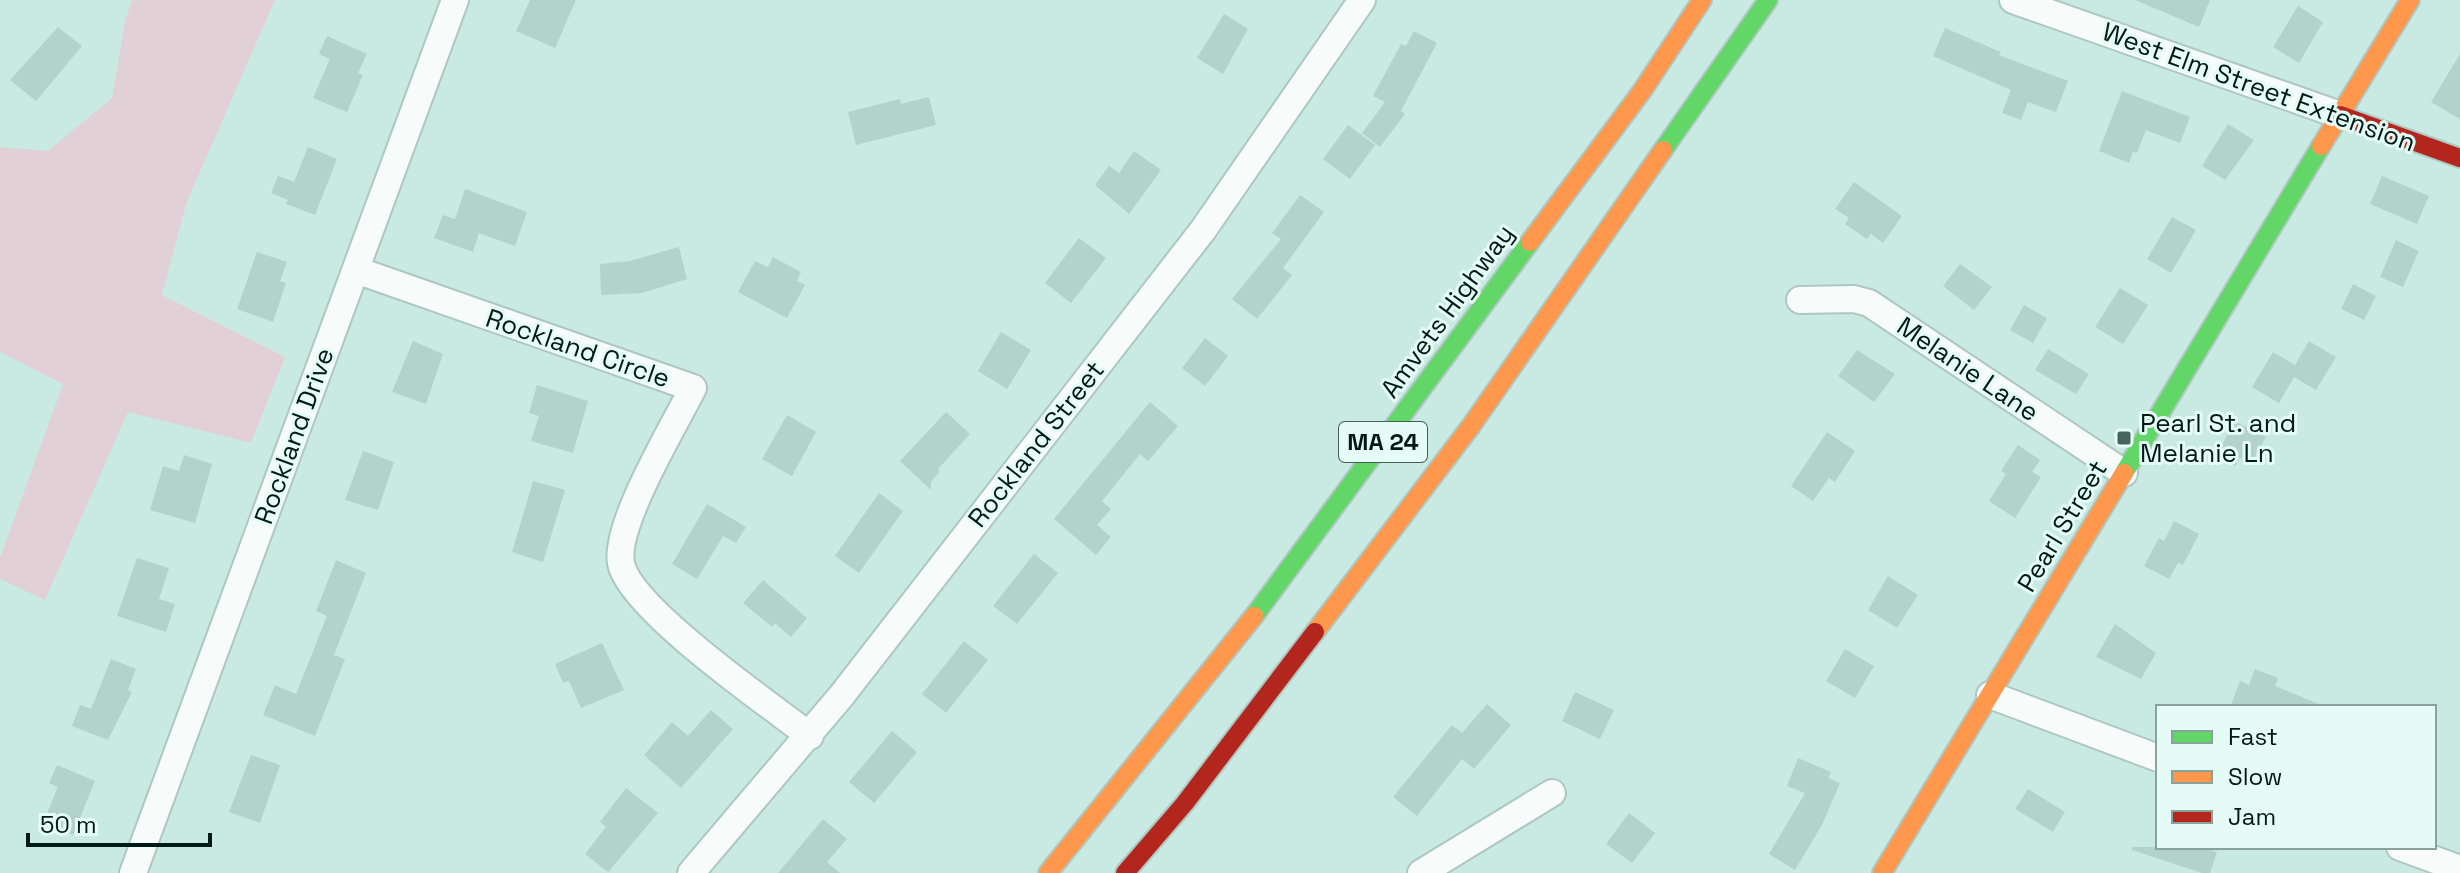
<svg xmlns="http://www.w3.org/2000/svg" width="2460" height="873" font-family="'Space Grotesk',sans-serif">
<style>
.green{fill:#e1d1d7}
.building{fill:#b3d2cb}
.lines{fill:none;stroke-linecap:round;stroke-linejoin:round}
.street-casing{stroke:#aec7c1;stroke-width:30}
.fast-casing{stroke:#aec7c1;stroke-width:22}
.slow-casing{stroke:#aec7c1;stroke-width:22}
.jam-casing{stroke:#aec7c1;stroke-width:22}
.street{stroke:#f7fcfb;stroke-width:26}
.fast{stroke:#63d668;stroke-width:18}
.slow{stroke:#ff974d;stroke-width:18}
.jam{stroke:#b3261e;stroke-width:18}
.poi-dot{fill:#47635d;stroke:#e5fcf6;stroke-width:3}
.labels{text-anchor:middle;stroke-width:6;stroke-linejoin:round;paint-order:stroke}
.shield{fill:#e5fcf6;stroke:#465e58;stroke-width:2}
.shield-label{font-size:24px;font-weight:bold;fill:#021a15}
.street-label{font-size:26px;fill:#021a15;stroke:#e5fcf6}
.poi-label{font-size:26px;fill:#021a15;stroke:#e5fcf6;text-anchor:start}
</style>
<rect width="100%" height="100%" fill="#c8eae2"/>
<!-- green -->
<path class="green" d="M132 0H275L186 204 162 295 285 357 251 443 128 412 45 600 0 579V558L63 384 0 352V147L48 151 112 98 125 21Z"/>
<!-- building -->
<path class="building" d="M530 0H576L555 48 516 31Z
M2135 0H2210L2199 27Z
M2298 6 2323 22 2299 63 2273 47Z
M1224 14 1248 29 1223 74 1197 58Z
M58 27 82 46 36 101 10 80Z
M1945 28 2001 52 1999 55 2068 81 2056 112 2028 102 2021 120 2002 113 2011 90 1933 56Z
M1414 31 1437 43 1401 111 1405 114 1380 147 1362 133 1385 102 1373 96 1401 44 1406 46Z
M327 36 367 54 358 73 363 75 347 112 313 98 330 59 319 54Z
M2460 54V119L2431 102Z
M2122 91 2190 117 2180 143 2146 130 2137 153 2133 152 2129 163 2099 151Z
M929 97 936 125 856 145 848 112 900 99 901 104Z
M2228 124 2254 140 2225 180 2202 166Z
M1348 125 1375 145 1350 179 1323 159Z
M308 147 337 159 315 215 286 204 288 200 271 193 278 176 294 182Z
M1134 151 1161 170 1129 214 1095 185 1109 166 1119 173Z
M2382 176 2429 196 2417 224 2370 204Z
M1854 182 1902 216 1883 243 1871 234 1867 239 1845 224 1849 218 1835 209Z
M465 189 527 212 515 246 479 233 473 252 434 238 443 215 455 219Z
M1300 195 1324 212 1283 268 1292 275 1257 319 1232 299 1281 239 1272 233Z
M2172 217 2196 230 2171 273 2147 259Z
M1079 238 1106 258 1071 303 1045 283Z
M2396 240 2419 251 2403 287 2380 277Z
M679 247 687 279 642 293 601 295 600 264 630 261Z
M257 252 287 262 280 281 286 283 273 322 237 309Z
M773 257 801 272 797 281 805 285 787 318 738 292 755 261 768 267Z
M1960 264 1992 287 1974 310 1943 286Z
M2353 284 2376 296 2364 320 2341 309Z
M2120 288 2148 305 2123 344 2095 327Z
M2024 305 2047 318 2033 343 2010 330Z
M1001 332 1031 350 1007 389 978 371Z
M1205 338 1228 356 1205 386 1182 368Z
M413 341 443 354 426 404 392 392Z
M2309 341 2336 357 2316 390 2294 377 2279 403 2252 387 2273 352 2295 365Z
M2048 349 2089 374 2076 394 2035 370Z
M1857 350 1895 374 1874 402 1838 376Z
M537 385 588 401 573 453 531 441 539 416 529 413Z
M1150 402 1178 426 1148 461 1140 454 1102 501 1111 509 1097 525 1111 537 1096 555 1054 519Z
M946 412 970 434 938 469 940 471 931 482V490L900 461Z
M787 415 816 432 792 476 762 459Z
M2235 421 2266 437 2251 464 2240 458 2235 466 2216 456Z
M1827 432 1855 451 1835 482 1829 478 1813 501 1791 486Z
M2018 445 2040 460 2032 472 2041 477 2015 518 1989 501 2006 474 2001 471Z
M363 451 394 462 378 510 345 500Z
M184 455 212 464 195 523 150 510 163 466 179 471Z
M533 481 565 490 543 562 512 552Z
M879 493 903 511 859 573 835 556Z
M707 504 746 527 736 543 723 536 697 579 672 564Z
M2174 521 2199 534 2183 565 2178 563 2169 579 2144 566 2159 538 2164 541Z
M1034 554 1058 573 1017 624 993 606Z
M137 558 169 568 159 599 175 604 166 632 117 616Z
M336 560 366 573 334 655 345 659 315 736 263 715 275 685 296 694 327 616 316 611Z
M1888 576 1918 595 1897 628 1868 610Z
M763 580 807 618 791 637 775 623 772 627 743 603Z
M2115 624 2156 653 2141 679 2096 657Z
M964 641 988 660 946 713 922 694Z
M602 643 624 690 581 708 569 681 563 683 555 664Z
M1845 649 1874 666 1855 698 1826 681Z
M111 659 136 669 128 690 132 692 108 740 72 726 80 705 91 709Z
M2255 669 2278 678 2275 686 2326 707H2230L2240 681 2249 685Z
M1575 692 1614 710 1600 739 1562 721Z
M1487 704 1511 725 1474 769 1462 759 1417 816 1393 797 1452 725 1462 733Z
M711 710 733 729 681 788 644 755 672 722 688 736Z
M892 731 917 752 874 803 849 782Z
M251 755 280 765 260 823 229 812Z
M1798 758 1831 772 1828 778 1840 783 1822 825 1795 870 1769 854 1805 793 1787 786Z
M57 765 95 781 73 835 43 823 58 787 49 783Z
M626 788 658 813 608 872 585 854 606 827 600 822Z
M2028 789 2065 812 2053 832 2015 809Z
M1629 813 1655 833 1632 863 1606 844Z
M823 819 847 839 827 862 840 873H778Z
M2132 847H2203L2217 852 2210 873H2202L2132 850Z"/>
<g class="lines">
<!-- street casing -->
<g class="street-casing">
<path id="street" d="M2013 0 2340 115
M356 270 693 388C674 426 614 525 621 563 629 608 770 705 810 736
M1800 300 1854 299 1869 303 2124 473
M1990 695 2158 758
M2400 847 2460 869
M133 873 455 0
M691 873 842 695 1203 230 1362 0
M1421 873 1552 793"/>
</g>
<!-- fast casing -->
<g class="fast-casing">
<path id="fast" d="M1663 150 1768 0
M2124 473 2321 146
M1254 616 1530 242"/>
</g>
<!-- slow casing -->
<g class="slow-casing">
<path id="slow" d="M2321 146 2410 0
M1530 242 1642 91 1702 0
M1315 632 1471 426 1663 150
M1048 873 1254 616
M1882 873 2124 473"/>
</g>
<!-- jam casing -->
<g class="jam-casing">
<path id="jam" d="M2340 115 2460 158
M1125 873 1185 803 1315 632"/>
</g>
<!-- street -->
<use href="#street" class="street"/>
<!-- fast -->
<use href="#fast" class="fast"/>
<!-- slow -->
<use href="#slow" class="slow"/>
<!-- jam -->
<use href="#jam" class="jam"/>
</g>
<!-- markers -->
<rect class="poi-dot" x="2116" y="430" width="16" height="16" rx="4"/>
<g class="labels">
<!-- shield labels -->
<rect class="shield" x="1339" y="422" width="88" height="40" rx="6"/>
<g class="shield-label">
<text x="1383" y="450">MA 24</text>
</g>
<!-- street labels -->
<g class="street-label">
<text transform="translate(2259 87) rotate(20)" y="9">West Elm Street Extension</text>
<text transform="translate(1447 311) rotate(-54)" y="9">Amvets Highway</text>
<text transform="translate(578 348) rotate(19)" y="9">Rockland Circle</text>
<text transform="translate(1968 369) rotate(34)" y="9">Melanie Lane</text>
<text transform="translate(294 436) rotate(-70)" y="9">Rockland Drive</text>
<text transform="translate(1036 444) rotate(-52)" y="9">Rockland Street</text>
<text transform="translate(2062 526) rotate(-59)" y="9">Pearl Street</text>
</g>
<!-- poi labels -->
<g class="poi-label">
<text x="2140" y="432">Pearl St. and<tspan x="2140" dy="30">Melanie Ln</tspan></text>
</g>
</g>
<!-- legend -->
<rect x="2156" y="705" width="280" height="144" fill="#e5fcf6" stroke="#8aa29c" stroke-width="2"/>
<rect x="2172" y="731" width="40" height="12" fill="#63d668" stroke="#8aa29c" stroke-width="2"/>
<text x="2228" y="745" font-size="24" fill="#021a15">Fast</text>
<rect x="2172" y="771" width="40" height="12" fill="#ff974d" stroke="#8aa29c" stroke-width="2"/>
<text x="2228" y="785" font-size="24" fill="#021a15">Slow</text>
<rect x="2172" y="811" width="40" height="12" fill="#b3261e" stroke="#8aa29c" stroke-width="2"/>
<text x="2228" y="825" font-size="24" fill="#021a15">Jam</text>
<!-- scale -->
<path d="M28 833v12h182v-12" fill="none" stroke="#021a15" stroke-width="4"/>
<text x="40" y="833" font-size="24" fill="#021a15" stroke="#e5fcf6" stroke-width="6" paint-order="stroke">50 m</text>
</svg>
